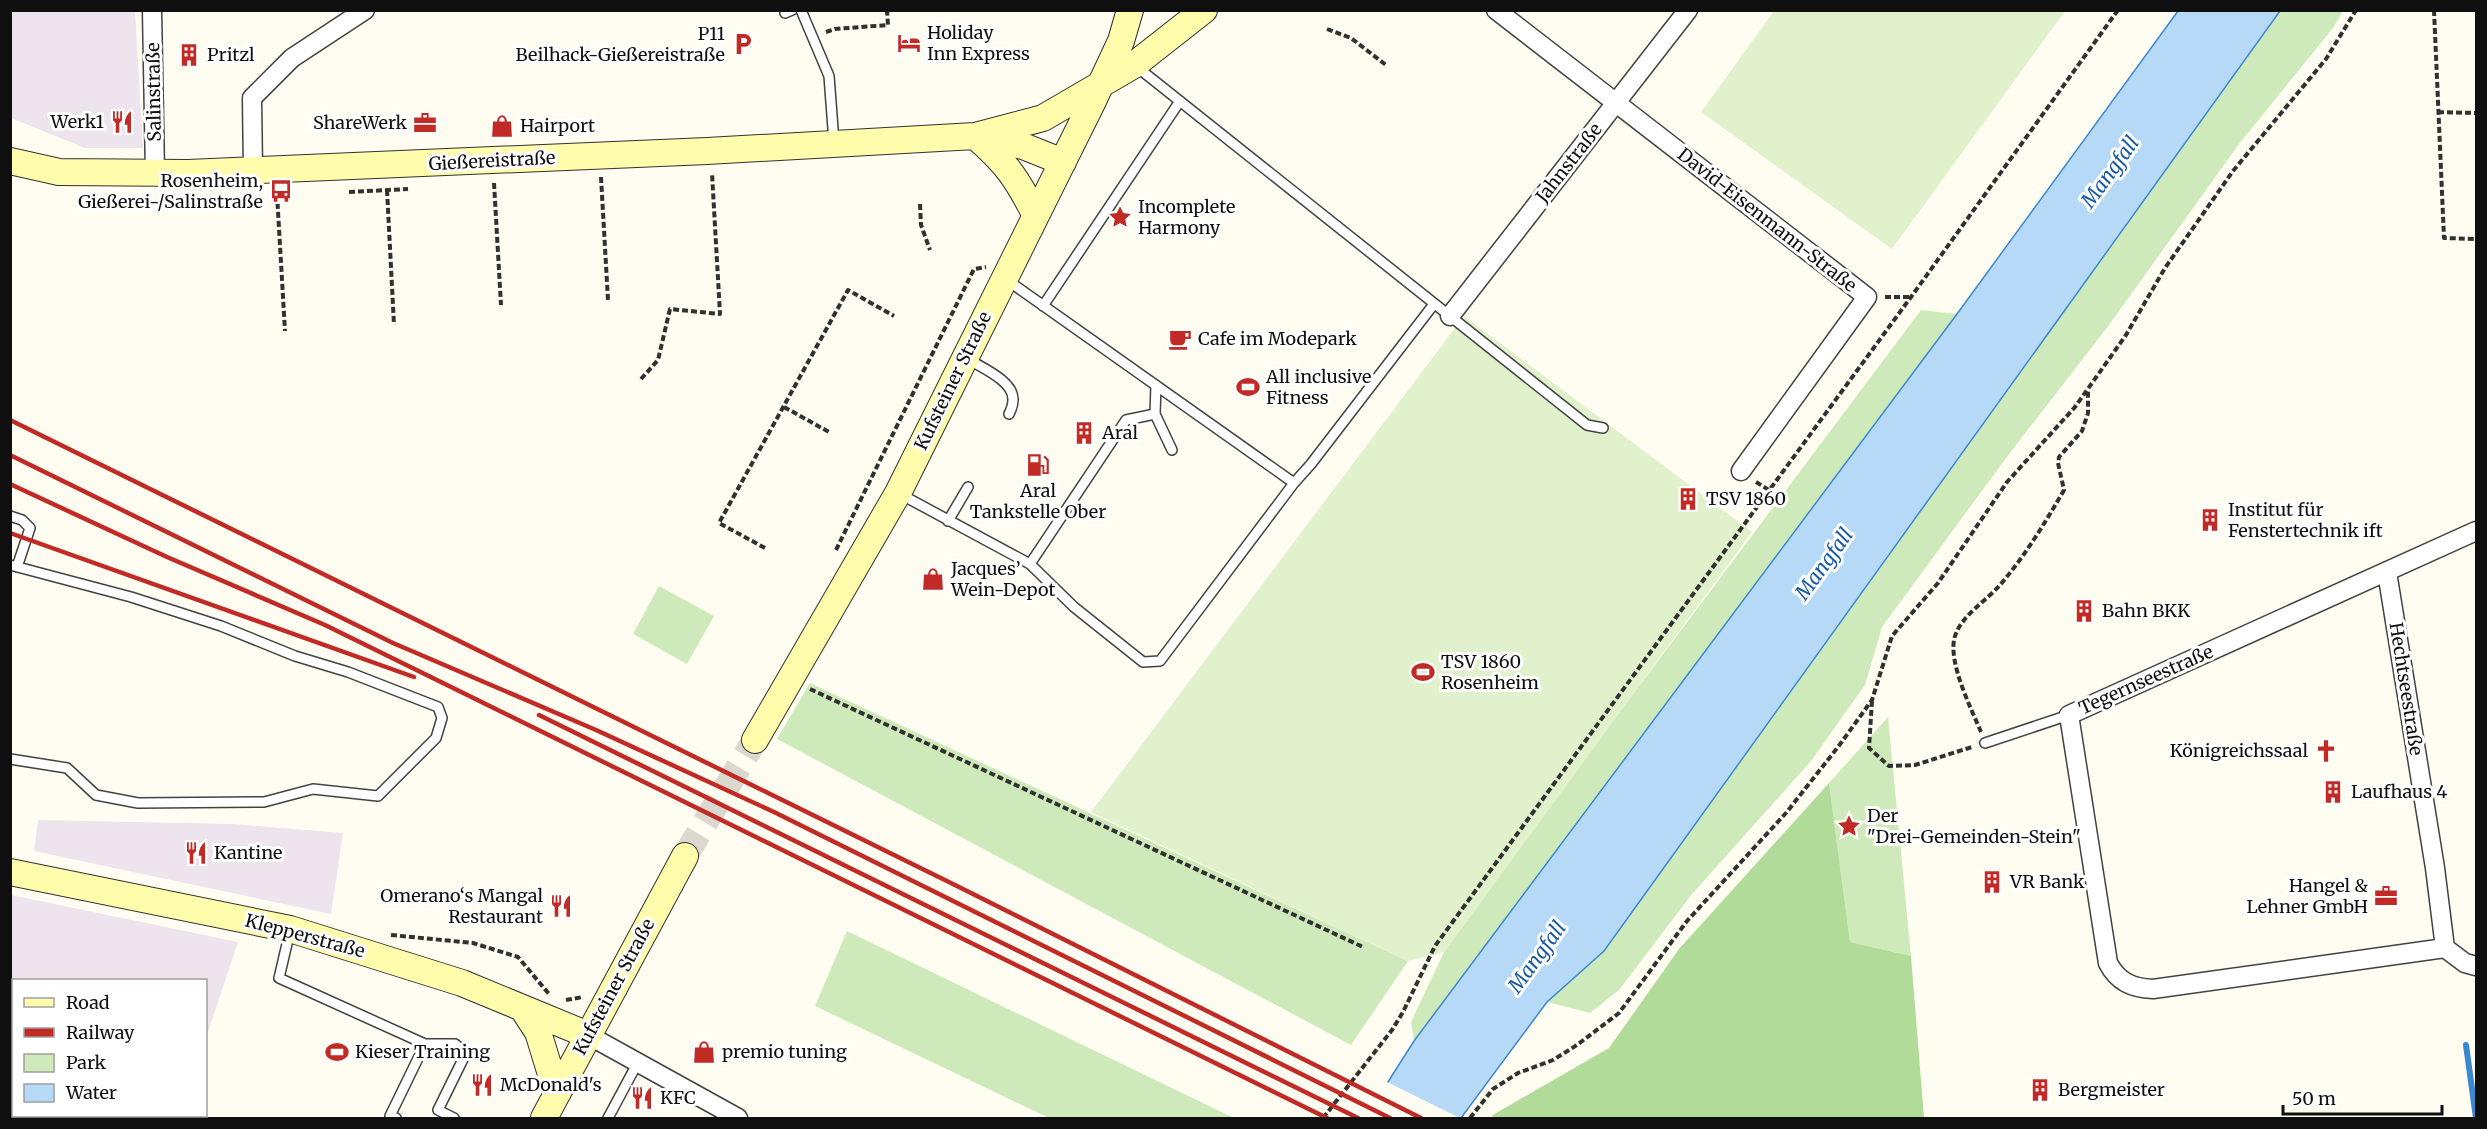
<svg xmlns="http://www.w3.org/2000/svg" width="2487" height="1129" font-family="Merriweather,serif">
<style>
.industrial{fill:#ede4ed}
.green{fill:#cfeaba}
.forest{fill:#b1db99}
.pitch{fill:#e1f1cc}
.water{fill:#b5d9f7;stroke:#3c88ce;stroke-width:1.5}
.pier{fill:#fffdf1}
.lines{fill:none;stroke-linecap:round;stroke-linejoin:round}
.stream{stroke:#3c88ce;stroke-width:6}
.secondary-tunnel{stroke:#dbd9cf;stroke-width:26;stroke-dasharray:26 13;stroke-linecap:butt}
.lane-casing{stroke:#424242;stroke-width:12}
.street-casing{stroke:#424242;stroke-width:21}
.secondary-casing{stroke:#313131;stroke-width:28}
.path{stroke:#313131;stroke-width:4;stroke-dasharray:6 3;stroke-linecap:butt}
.lane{stroke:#fff;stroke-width:9}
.street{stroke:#fff;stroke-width:18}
.secondary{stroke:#fffdac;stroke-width:26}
.rail{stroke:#c12a25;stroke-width:4.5}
.labels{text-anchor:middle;stroke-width:6;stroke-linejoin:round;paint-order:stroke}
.poi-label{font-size:18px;fill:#0f0f0f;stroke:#fff;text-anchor:start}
.street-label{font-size:18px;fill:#0f0f0f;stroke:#fff}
.water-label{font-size:20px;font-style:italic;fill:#165aa3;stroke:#fff}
</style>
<rect width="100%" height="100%" fill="#fffdf1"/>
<!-- industrial -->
<path class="industrial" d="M10 11H135L143 148H85L11 118Z
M38 820 234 824 343 833 331 914 34 851Z
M11 895 238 942 206 1038V980H14V1116H173L171 1118H11Z"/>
<!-- green -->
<path class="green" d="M2280 11H2343L2333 28 2239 144 2109 325 2006 458 1882 627 1865 685 1811 761 1692 894 1619 990 1590 1013 1547 1002 1604 951Z
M1921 310 1957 314 1414 1041 1411 1022 1444 952 1619 713Z
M659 586 714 616 687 664 633 634Z
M810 683 1408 961 1351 1045 777 739Z
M1888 717 1911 956 1850 942 1829 783Z
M847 931 1234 1118H1049L815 1006Z"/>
<!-- forest -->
<path class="forest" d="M1829 783 1850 942 1911 956 1924 1118H1498L1491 1116 1609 1048 1679 949Z"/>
<!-- pitch -->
<path class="pitch" d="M1774 11V10L2065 11 1892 249 1701 112Z
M1464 316 1752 532 1444 952 1408 961 1091 812Z"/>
<!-- water -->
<path class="water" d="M2178 11H2280L1604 951 1547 1002 1461 1118H1365L1414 1041 1957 314Z"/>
<!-- pier -->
<path class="pier" d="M1385 1081 1460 1118H1362Z"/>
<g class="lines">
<!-- stream -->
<path class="stream" d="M2466 1045 2476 1118"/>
<!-- secondary-tunnel -->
<path class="secondary-tunnel" d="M685 856 755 740"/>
<!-- lane casing -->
<g class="lane-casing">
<path id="lane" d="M801 10 829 76 834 142
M785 13 792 10
M1137 67 1587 425 1603 428
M1007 280 1294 483 1311 464 1434 304
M1043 306 1180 101
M968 359C982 368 1014 381 1013 400 1013 404 1011 410 1009 414
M1155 414 1172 450
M900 494 1030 564 1074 607 1143 662 1160 661 1294 483
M10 516 22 520 30 528 17 567
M948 521 968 487
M1030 564 1126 420 1155 414 1156 385
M10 565 131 597 221 626 295 656 348 672 438 707 442 718 436 738 378 796 313 789 264 802 138 803 96 795 67 768 10 759
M1985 743 2069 715
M290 931 279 978 425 1044 390 1116 396 1118
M425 1044H455L466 1053 438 1110 454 1118
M608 1118 638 1062"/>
</g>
<!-- street casing -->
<g class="street-casing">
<path id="street" d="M152 10 155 174
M1496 10 1867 297 1741 471
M253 171 252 98 292 58 365 10
M1450 316 1688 10
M2387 572 2435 868 2445 948 2465 963 2476 966
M2445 948 2153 989C2132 988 2118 982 2108 963L2069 715 2476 531
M588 1035 738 1118"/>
</g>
<!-- secondary casing -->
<g class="secondary-casing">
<path id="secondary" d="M975 136C1006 163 1016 177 1035 214
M983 137 1023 146 1063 162
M10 161 59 172 188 173 707 151 975 136 1043 118 1134 65 1204 10
M755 740 898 493 1092 103 1121 41 1130 10
M10 872 290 929 462 983 588 1035
M523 1009 538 1032 557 1094
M544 1118 685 856"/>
</g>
<!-- path -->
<path class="path" d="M2434 10 2444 238 2476 239
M1327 29 1351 38 1386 65 1385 67
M826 32 835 29 888 25 887 10
M2438 112 2476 113
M601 177 608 300
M494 183 501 305
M387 190 394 325
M349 192 408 189
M277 194 285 331
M920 204 921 225 930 250
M1885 297H1910
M641 379 658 360 670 309 720 314 712 173
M784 407 829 432
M1756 482 1769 490
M765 548 719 523 848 290 894 316
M836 550 974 269 986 267
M810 689 1363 947
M1872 701 1869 748 1889 766 1915 765 1972 747
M1981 732C1971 708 1947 661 1955 636 1962 615 1986 601 2000 585 2025 556 2045 523 2064 490L2058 463 2059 457 2082 431 2088 413V390
M391 935 473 943 518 957 549 994
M566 1000 583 997
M1323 1118 1392 1030 1403 1012 1435 946 1911 297 2118 10
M1470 1118 1493 1089 1518 1073 1553 1060 1577 1045 1619 1013 1687 921 1786 813 1838 747 1872 700 1892 636 1938 583 2007 482 2075 407 2126 335 2165 268 2233 171 2326 59 2356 10"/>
<!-- lane -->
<use href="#lane" class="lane"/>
<!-- street -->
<use href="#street" class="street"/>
<!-- secondary -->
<use href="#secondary" class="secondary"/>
<!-- rail -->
<path class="rail" d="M10 420 957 886 1421 1118
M10 455 393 643 596 730 774 812 1390 1118
M10 484 167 557 325 625 1327 1118
M10 533 414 677
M539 715 1358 1118"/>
</g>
<!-- icons -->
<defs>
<g id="hotel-bare" transform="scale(1.8)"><path d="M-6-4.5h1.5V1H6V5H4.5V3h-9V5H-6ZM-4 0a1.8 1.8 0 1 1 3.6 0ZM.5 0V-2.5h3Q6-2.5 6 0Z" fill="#c12a25" stroke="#fff" stroke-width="2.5" paint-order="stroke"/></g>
<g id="parking-bare" transform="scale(1.8)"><path d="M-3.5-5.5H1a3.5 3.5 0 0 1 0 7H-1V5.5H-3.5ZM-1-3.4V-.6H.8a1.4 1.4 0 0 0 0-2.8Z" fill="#c12a25" stroke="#fff" stroke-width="2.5" paint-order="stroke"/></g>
<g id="building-bare" transform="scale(1.8)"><path d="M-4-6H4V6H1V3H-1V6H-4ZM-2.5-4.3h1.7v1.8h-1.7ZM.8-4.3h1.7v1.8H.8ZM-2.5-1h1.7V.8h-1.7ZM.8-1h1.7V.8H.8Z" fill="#c12a25" stroke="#fff" stroke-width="2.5" paint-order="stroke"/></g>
<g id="restaurant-bare" transform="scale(1.8)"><path d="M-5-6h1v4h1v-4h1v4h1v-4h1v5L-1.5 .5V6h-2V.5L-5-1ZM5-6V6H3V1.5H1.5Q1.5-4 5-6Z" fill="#c12a25" stroke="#fff" stroke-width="2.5" paint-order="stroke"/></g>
<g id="office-bare" transform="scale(1.8)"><path d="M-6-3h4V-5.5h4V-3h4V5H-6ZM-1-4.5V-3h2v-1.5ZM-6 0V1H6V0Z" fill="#c12a25" stroke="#fff" stroke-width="2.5" paint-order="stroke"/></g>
<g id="shop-bare" transform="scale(1.8)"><path d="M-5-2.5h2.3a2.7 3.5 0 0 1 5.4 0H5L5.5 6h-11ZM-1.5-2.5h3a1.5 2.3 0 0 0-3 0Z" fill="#c12a25" stroke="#fff" stroke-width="2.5" paint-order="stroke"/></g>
<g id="bus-bare" transform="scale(1.8)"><path d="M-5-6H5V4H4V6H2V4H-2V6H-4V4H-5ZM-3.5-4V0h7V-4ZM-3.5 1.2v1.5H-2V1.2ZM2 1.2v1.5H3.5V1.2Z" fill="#c12a25" stroke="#fff" stroke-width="2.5" paint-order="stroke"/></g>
<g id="sight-bare" transform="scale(1.8)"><path d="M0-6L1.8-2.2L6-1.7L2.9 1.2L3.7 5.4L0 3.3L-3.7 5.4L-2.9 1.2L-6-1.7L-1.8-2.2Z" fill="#c12a25" stroke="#fff" stroke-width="2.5" paint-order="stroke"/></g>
<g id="cafe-bare" transform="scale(1.8)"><path d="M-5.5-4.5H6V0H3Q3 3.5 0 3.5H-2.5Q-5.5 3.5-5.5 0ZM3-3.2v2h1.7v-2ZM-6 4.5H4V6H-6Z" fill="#c12a25" stroke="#fff" stroke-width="2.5" paint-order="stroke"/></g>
<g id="stadium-bare" transform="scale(1.8)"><path d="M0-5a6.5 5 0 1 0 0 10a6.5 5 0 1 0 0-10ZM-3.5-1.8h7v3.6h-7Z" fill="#c12a25" stroke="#fff" stroke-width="2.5" paint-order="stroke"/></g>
<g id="fuel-bare" transform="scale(1.8)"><path d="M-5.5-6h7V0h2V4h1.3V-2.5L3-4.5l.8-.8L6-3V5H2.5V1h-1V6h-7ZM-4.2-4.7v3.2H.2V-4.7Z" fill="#c12a25" stroke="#fff" stroke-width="2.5" paint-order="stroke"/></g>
<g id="church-bare" transform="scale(1.8)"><path d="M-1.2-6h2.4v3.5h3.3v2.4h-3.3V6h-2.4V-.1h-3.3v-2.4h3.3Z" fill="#c12a25" stroke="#fff" stroke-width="2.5" paint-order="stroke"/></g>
</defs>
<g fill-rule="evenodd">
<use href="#hotel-bare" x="909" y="43"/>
<use href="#parking-bare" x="743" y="44"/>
<use href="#building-bare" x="189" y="55"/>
<use href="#restaurant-bare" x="122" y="122"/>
<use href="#office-bare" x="425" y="123"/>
<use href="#shop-bare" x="502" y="126"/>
<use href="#bus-bare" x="281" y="191"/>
<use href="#sight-bare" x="1120" y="217"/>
<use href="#cafe-bare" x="1180" y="339"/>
<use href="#stadium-bare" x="1248" y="387"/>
<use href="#building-bare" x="1084" y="433"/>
<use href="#fuel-bare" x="1038" y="465"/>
<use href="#building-bare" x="1688" y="499"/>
<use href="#building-bare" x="2210" y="520"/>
<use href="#shop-bare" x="933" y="579"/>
<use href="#building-bare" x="2084" y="611"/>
<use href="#stadium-bare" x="1423" y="672"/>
<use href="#church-bare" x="2326" y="751"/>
<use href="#building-bare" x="2333" y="792"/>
<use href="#sight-bare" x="1849" y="826"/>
<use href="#restaurant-bare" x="196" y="853"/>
<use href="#building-bare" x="1992" y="882"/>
<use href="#office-bare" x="2386" y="896"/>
<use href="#restaurant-bare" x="561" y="906"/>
<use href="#stadium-bare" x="337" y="1052"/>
<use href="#shop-bare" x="704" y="1052"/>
<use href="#restaurant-bare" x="482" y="1085"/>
<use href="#building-bare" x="2040" y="1090"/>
<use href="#restaurant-bare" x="642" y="1098"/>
</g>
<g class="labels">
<!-- poi labels -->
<g class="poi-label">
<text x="927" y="39">Holiday<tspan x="927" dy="21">Inn Express</tspan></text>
<text x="725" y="40" text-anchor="end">P11<tspan x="725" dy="21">Beilhack-Gießereistraße</tspan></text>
<text x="207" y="61">Pritzl</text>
<text x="104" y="128" text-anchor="end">Werk1</text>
<text x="407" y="129" text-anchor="end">ShareWerk</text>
<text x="520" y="132">Hairport</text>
<text x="263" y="187" text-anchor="end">Rosenheim,<tspan x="263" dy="21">Gießerei-/Salinstraße</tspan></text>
<text x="1138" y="213">Incomplete<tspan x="1138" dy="21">Harmony</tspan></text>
<text x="1198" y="345">Cafe im Modepark</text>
<text x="1266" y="383">All inclusive<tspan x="1266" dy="21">Fitness</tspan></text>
<text x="1102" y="439">Aral</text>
<text x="1038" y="497" text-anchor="middle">Aral<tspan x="1038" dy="21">Tankstelle Ober</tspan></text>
<text x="1706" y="505">TSV 1860</text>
<text x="2228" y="516">Institut für<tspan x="2228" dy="21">Fenstertechnik ift</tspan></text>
<text x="951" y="575">Jacques’<tspan x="951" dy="21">Wein-Depot</tspan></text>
<text x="2102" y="617">Bahn BKK</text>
<text x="1441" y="668">TSV 1860<tspan x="1441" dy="21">Rosenheim</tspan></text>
<text x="2308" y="757" text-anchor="end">Königreichssaal</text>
<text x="2351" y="798">Laufhaus 4</text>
<text x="1867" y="822">Der<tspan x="1867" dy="21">"Drei-Gemeinden-Stein"</tspan></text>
<text x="214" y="859">Kantine</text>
<text x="2010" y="888">VR Bank</text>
<text x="2368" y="892" text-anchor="end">Hangel &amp;<tspan x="2368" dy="21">Lehner GmbH</tspan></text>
<text x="543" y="902" text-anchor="end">Omerano‘s Mangal<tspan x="543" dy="21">Restaurant</tspan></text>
<text x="355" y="1058">Kieser Training</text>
<text x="722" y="1058">premio tuning</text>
<text x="500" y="1091">McDonald's</text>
<text x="2058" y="1096">Bergmeister</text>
<text x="660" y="1104">KFC</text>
</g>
<!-- street labels -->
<g class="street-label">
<text transform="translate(154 92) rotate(-91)" y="6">Salinstraße</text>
<text transform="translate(492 161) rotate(-3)" y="6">Gießereistraße</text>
<text transform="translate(1569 163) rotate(-52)" y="6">Jahnstraße</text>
<text transform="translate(1767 220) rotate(38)" y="6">David-Eisenmann-Straße</text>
<text transform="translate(953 381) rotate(-64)" y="6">Kufsteiner Straße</text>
<text transform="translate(2146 680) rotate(-24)" y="6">Tegernseestraße</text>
<text transform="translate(2406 689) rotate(81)" y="6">Hechtseestraße</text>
<text transform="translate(305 936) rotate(15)" y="6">Klepperstraße</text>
<text transform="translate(614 987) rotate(-62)" y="6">Kufsteiner Straße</text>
</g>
<!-- water labels -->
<g class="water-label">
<text transform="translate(2110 172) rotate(-54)" y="7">Mangfall</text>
<text transform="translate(1824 564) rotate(-54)" y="7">Mangfall</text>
<text transform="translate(1537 957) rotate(-54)" y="7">Mangfall</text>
</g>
</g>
<!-- border -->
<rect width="2487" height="1129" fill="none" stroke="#0f0f0f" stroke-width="24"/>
<!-- legend -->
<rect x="12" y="979" width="195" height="138" fill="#ffffff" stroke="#9f9f9f" stroke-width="1.5"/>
<rect x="24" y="998" width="30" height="9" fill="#fffdac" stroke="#9f9f9f" stroke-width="1.5"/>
<text x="66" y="1009" font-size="18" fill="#0f0f0f">Road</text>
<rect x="24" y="1028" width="30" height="9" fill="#c12a25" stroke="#9f9f9f" stroke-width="1.5"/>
<text x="66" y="1039" font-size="18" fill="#0f0f0f">Railway</text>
<rect x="24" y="1054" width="30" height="18" fill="#cfeaba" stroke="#9f9f9f" stroke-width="1.5"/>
<text x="66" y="1069" font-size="18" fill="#0f0f0f">Park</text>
<rect x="24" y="1084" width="30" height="18" fill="#b5d9f7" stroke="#9f9f9f" stroke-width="1.5"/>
<text x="66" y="1099" font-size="18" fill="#0f0f0f">Water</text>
<!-- scale -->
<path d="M2283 1105v9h159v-9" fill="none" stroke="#0f0f0f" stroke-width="3"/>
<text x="2292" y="1105" font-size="18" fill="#0f0f0f" stroke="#ffffff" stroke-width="4.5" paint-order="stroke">50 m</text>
</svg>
